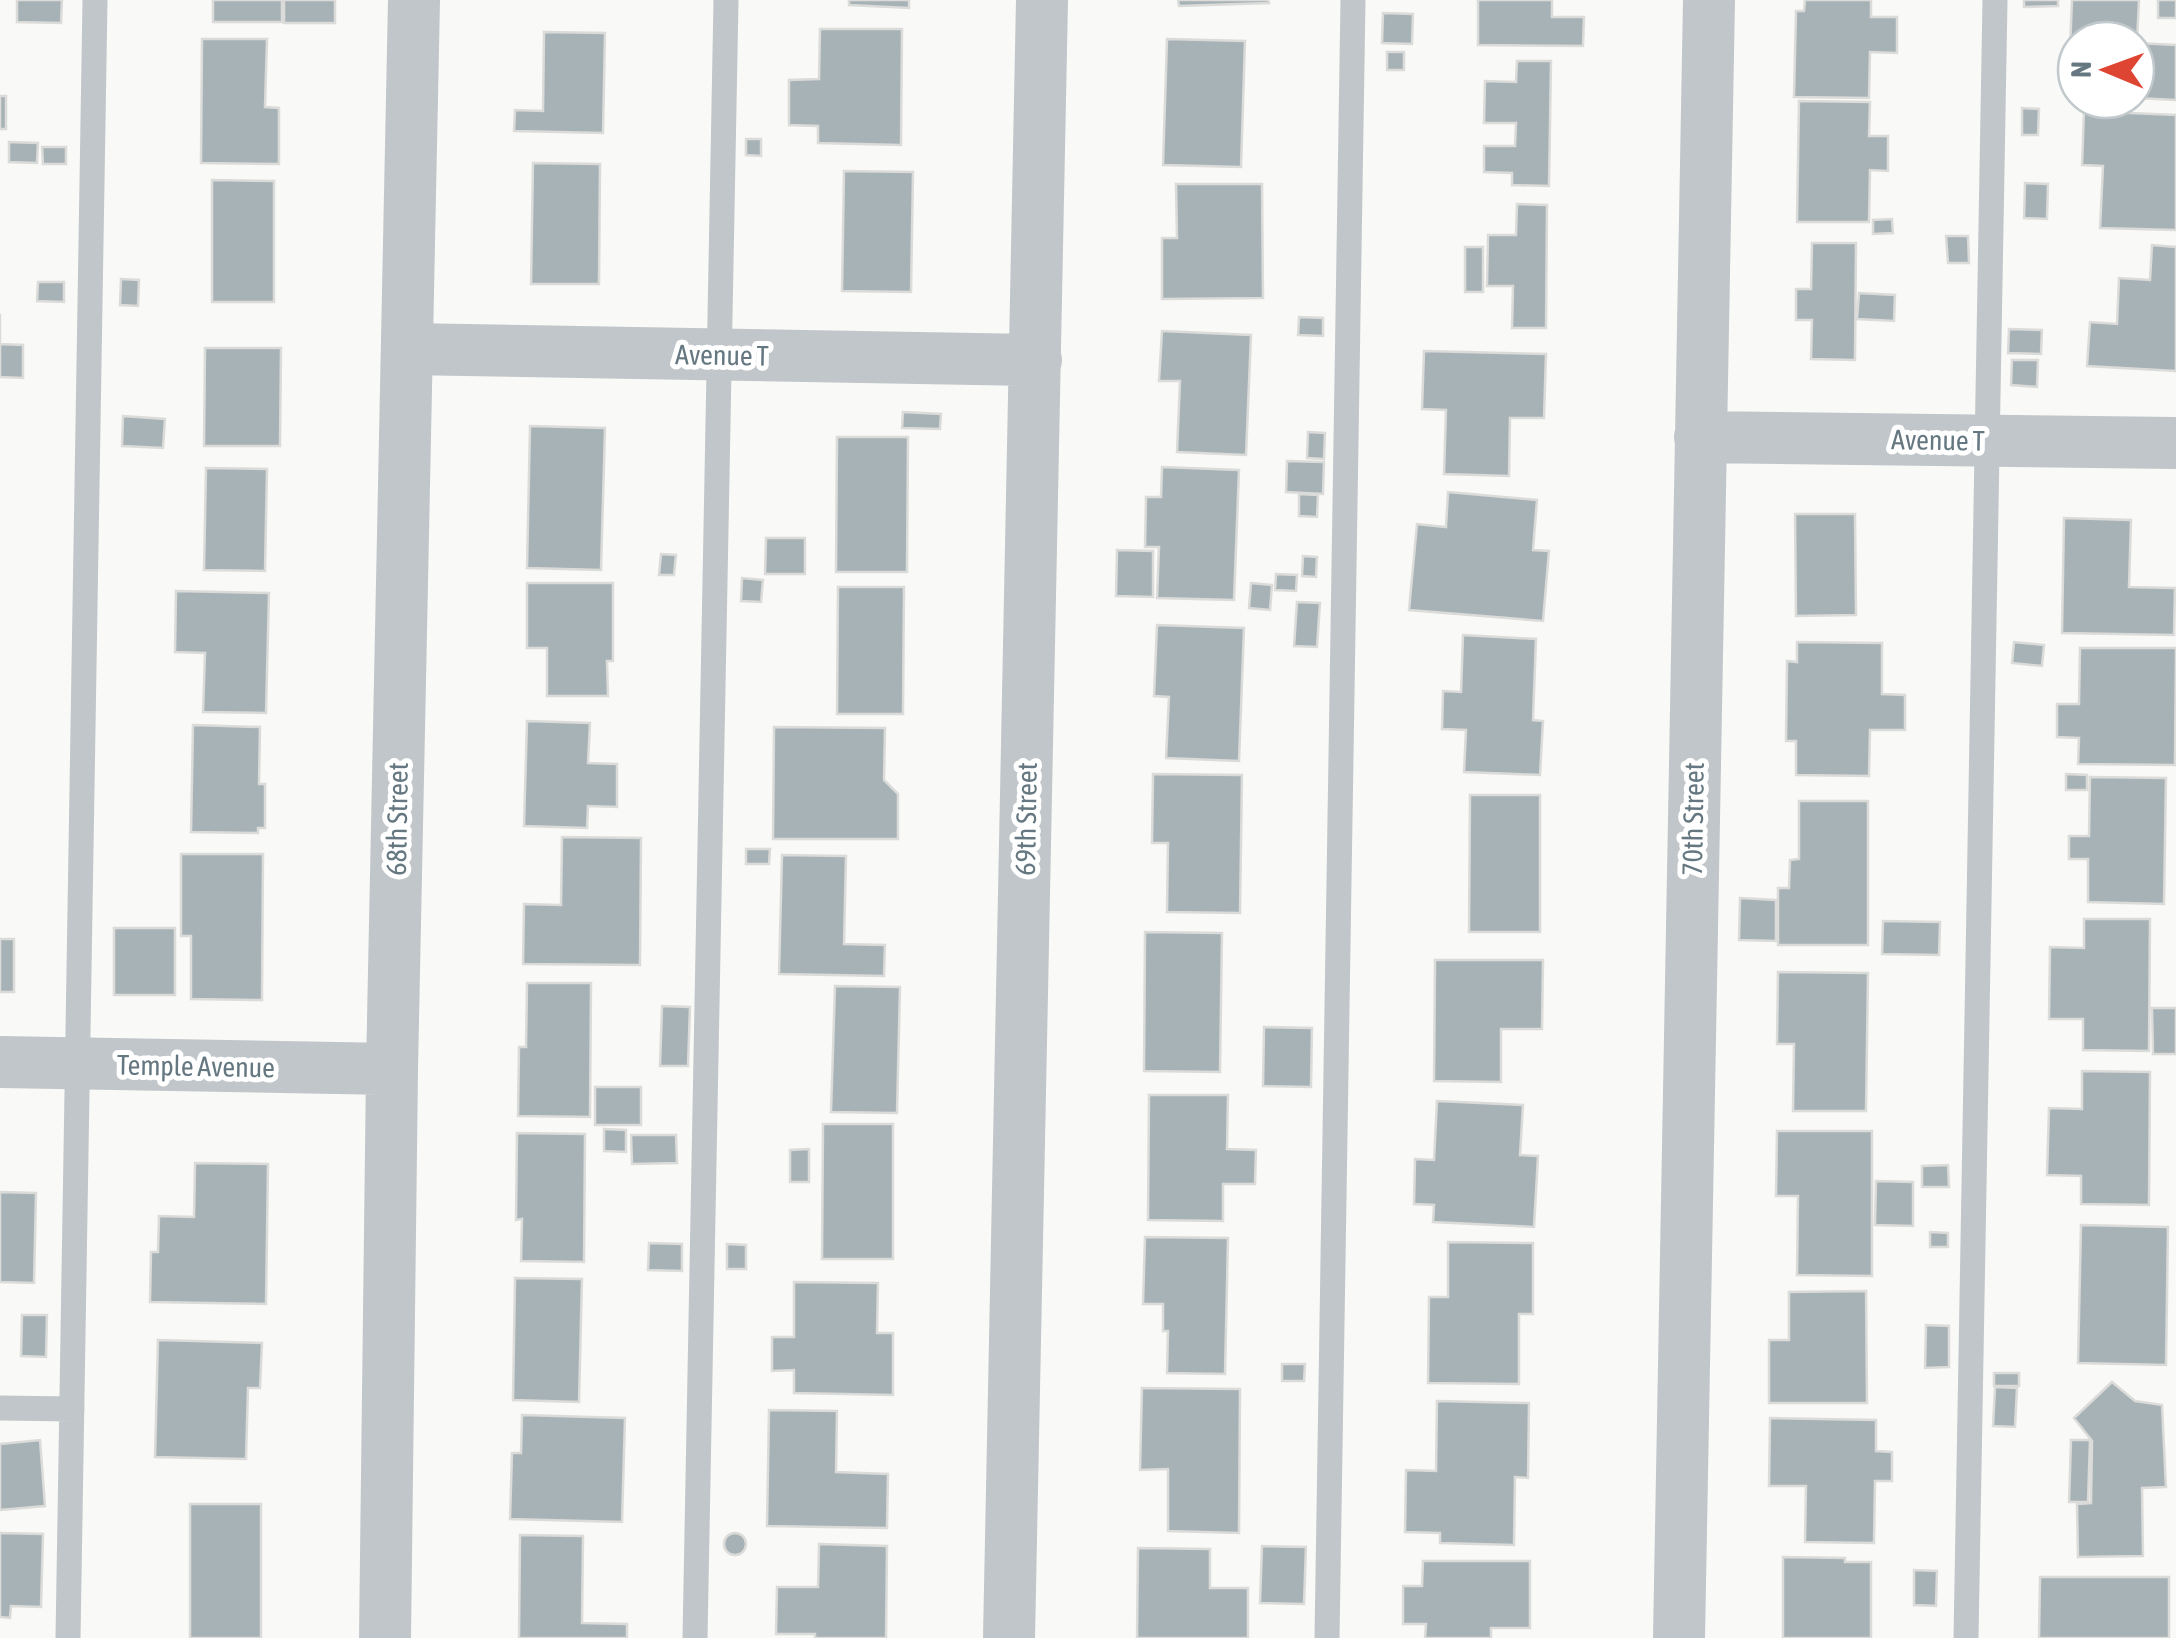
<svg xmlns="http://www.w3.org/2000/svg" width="2176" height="1638" font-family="'Asap Condensed',sans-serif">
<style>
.building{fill:#a7b2b6;stroke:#dbdbd9;stroke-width:2.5}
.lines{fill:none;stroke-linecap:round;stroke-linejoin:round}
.lane{stroke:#c0c6c9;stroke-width:25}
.street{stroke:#c0c6c9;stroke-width:52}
.labels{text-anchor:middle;stroke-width:10;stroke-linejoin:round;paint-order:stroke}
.street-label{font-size:28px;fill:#657881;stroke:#fff}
</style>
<rect width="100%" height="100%" fill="#f9f9f7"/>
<!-- building -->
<path class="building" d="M17 0H62L61 23 17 22Z
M213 0H282V22H213Z
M284 0H335V23H284Z
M849 0H909V8L849 5Z
M1178 0H1268L1269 3 1179 6Z
M1478 0H1552V17H1584L1583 46 1478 45Z
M1805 0H1871V17H1897V53L1870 52 1869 98 1794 97 1796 11H1804Z
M2024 0H2058V6L2024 7Z
M2072 0H2139L2137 43 2176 45V100L2136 98V40H2076V96L2068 95Z
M2158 0H2176V18H2158Z
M1383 13 1413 14 1412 44 1382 43Z
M820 29H902L901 145 818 143V126L789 125V80L819 79Z
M544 32 605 33 603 133 514 131 515 110 543 111Z
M202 39H267L265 107 279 108V164L201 163Z
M1167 39 1245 41 1241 167 1163 165Z
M1387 52H1404V70H1387Z
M1517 61H1551L1549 186 1512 185V173L1484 172V146H1515L1516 123H1484L1485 81 1516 82Z
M0 96H6V129H0Z
M1799 101 1870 102 1869 136H1888V171L1870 170 1869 222H1797Z
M2022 108 2039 109 2038 135H2022Z
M2084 111 2176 115V230L2100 228 2103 166 2082 165Z
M746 139H761V156L746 155Z
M9 142 38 143 37 163 9 162Z
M42 147H66V164H43Z
M533 163 600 164 599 284H531Z
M844 171 913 172 911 292 842 291Z
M212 180 274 181V302H212Z
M2025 183 2048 184 2047 219 2024 218Z
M1176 184H1262L1263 298 1162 299V238H1177Z
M1517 204 1547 205 1546 328H1512L1513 286H1487L1488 235H1516Z
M1892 219 1893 233 1873 234V220Z
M1946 236H1968L1969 263H1948Z
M1812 243H1856L1855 360 1811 359 1812 320H1796V289H1811Z
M2152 245 2176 247V371L2087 366 2090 322 2117 324 2119 278 2150 280Z
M1465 247H1483V292H1465Z
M121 279 139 280 138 306 120 305Z
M38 282H64V302L37 301Z
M1859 293 1895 295 1894 321 1857 319Z
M0 314V344L23 345V378L0 377Z
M1299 317 1323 318V336L1298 335Z
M2009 329 2042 330 2041 354 2008 353Z
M1162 331 1251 335 1246 455 1177 452 1180 381H1159Z
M205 348H281L280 446H204Z
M1424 351 1546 354 1544 418H1510L1509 476 1444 474 1446 410 1422 409Z
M2012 360H2038L2037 387 2011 385Z
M903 412 941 414 940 429 902 428Z
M123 416 165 419 163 448 122 446Z
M530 426 605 428 601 570 527 568Z
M1308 432 1325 433 1324 459 1307 458Z
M837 437H908L907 572H836Z
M1287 461 1324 462 1323 494 1286 492Z
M1162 467 1239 470 1234 600 1157 598 1159 547H1145L1146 497H1161Z
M206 468 267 469 265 571 204 570Z
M1448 492 1537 500 1533 550 1549 551 1543 621 1409 610 1417 524 1446 527Z
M1299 494 1318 495 1317 517 1299 516Z
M1795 514H1855L1856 615 1796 616Z
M2064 518 2131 520 2129 587 2175 588 2174 635 2062 633Z
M766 538H805V574H765Z
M1117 550 1153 551V597L1116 596Z
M661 554 676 555 674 575H659Z
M1303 556 1317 557 1316 577 1302 576Z
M1276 574 1297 575 1296 591 1275 590Z
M742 578 763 580 761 602 741 601Z
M527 583H613V661H607L608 696H547V648H527Z
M1251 583 1272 585 1270 610 1249 608Z
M838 587H904L903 714H837Z
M176 591 269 593 266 713 203 712 205 653 175 652Z
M1297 602 1320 603 1317 647 1294 646Z
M1157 625 1244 628 1239 761 1166 758 1169 697 1154 696Z
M1463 635 1536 639 1533 720 1543 721 1540 775 1464 772 1466 730 1442 729 1443 691 1461 692Z
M1797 642 1882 643V694L1905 695V730H1870L1869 776 1796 775V741H1786L1787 661 1797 662Z
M2014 642 2044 645 2042 666 2012 663Z
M2080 648H2176L2175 765 2078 764 2079 738 2057 737V704H2079Z
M527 721 590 723 588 763 617 764V807L588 806 587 828 524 826Z
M193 725 260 727 259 784H265V828H258V833L191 832Z
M774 727 885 728 884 780 898 794V839H773Z
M1153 774 1242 775 1240 913 1167 912 1168 843H1152Z
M2066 774 2087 775V790H2066Z
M2090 777 2166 778 2164 904 2088 902V859H2069V836H2089Z
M1470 795H1540V932H1469Z
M1799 801H1868V945H1778V888H1789L1790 860 1799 859Z
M562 837 641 838 640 965 523 964 524 904 561 905Z
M746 849H770L769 864H746Z
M181 854H263L262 1000 191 999V936H181Z
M782 855 846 856 844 944 885 945 884 976 779 974Z
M1740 898 1776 900V941L1739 940Z
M2084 919H2150L2149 1051 2083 1050V1019H2049L2050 947 2084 948Z
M1883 921 1940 922 1939 955 1882 954Z
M114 928H175V995H114Z
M1145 932 1222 933 1220 1072 1144 1071Z
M0 939H14V992H0Z
M1435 960H1543L1542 1029H1501V1082L1434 1081Z
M1778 972 1868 973 1866 1111H1793L1794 1044H1777Z
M527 983H591L590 1117 518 1116 519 1047H526Z
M835 986 900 987 897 1113 831 1112Z
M662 1006 690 1007 688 1066H660Z
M2152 1008H2176V1054H2153Z
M1264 1027 1312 1028 1311 1087 1263 1086Z
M2082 1071 2150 1072 2149 1205 2081 1204V1176L2047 1175 2049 1108 2082 1109Z
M595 1087H641V1125H595Z
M1149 1095H1228L1227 1149 1256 1150 1255 1184H1223V1221L1148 1220Z
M1437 1101 1523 1105 1520 1155 1538 1156 1534 1227 1433 1222 1434 1205 1414 1204 1415 1159 1434 1160Z
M823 1124H893V1259H822Z
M604 1129 626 1130V1152L604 1151Z
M1777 1131H1872V1276L1797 1275 1798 1196H1776Z
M517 1133 585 1134 584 1262 521 1261 522 1219 516 1220Z
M631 1135H676L677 1163 632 1164Z
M809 1149V1182H790V1150Z
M195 1163 268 1164 266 1304 150 1302 151 1252H158L159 1216 194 1217Z
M1948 1165 1949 1187H1922V1166Z
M1876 1181 1913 1182V1226L1875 1225Z
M0 1192 36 1193 34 1283 0 1282Z
M2081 1225 2168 1227 2166 1365 2078 1363Z
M1930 1232 1948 1233V1247H1930Z
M1145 1237 1228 1238 1225 1374 1167 1373 1168 1331H1163V1304H1143Z
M1448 1242 1533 1243V1314H1519V1384L1428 1383 1429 1297H1448Z
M649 1243 682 1244V1271L648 1270Z
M727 1244 746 1245V1269H727Z
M515 1278 582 1279 579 1402 513 1400Z
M794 1282 878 1283 877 1333H893V1395L794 1393V1370L772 1371V1337H794Z
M1866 1291 1867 1403H1769V1340H1789V1292Z
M22 1315H47L46 1357 21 1356Z
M1926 1325 1949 1326V1367L1925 1368Z
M158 1340 262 1343 260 1388H248L246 1459 155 1457Z
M1282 1364H1305L1304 1381H1282Z
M1994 1373H2019V1386H1994Z
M2112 1382 2135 1401 2162 1405 2166 1487 2142 1488 2143 1556 2078 1557 2077 1504 2091 1503 2092 1441 2074 1418Z
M1995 1387 2017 1388 2015 1427 1993 1426Z
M1142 1388 1240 1389 1239 1533 1168 1531V1469L1140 1470Z
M1437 1401 1529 1403 1528 1478 1515 1477 1514 1545 1440 1543V1533L1405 1532 1406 1470 1436 1471Z
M769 1410 837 1411 836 1472 888 1474 887 1528 767 1526Z
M522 1415 625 1418 622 1522 510 1519 512 1453H521Z
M1770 1418 1876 1420V1451L1892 1452V1481H1875L1874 1543 1805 1542 1806 1486H1769Z
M40 1440 45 1506 0 1510V1444Z
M2071 1440H2090L2088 1502H2069Z
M190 1504H261V1638H190Z
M0 1533 43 1534 41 1607 11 1606 10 1618 0 1617Z
M724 1544a11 11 0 1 1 22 0a11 11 0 1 1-22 0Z
M520 1535 583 1536 582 1623 627 1624V1638H519Z
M819 1544 887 1546 886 1638H815V1634H776L777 1587H818Z
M1262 1546 1306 1547 1304 1604 1260 1603Z
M1138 1548 1210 1549V1588H1248V1638H1137Z
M1783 1557 1845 1558V1562H1871V1638H1783Z
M1423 1561H1530V1628H1491V1638H1425L1426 1624H1403V1586H1422Z
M1914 1570 1937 1571 1936 1606 1914 1605Z
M2040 1577H2169V1638H2039Z"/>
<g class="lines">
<!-- lane -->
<path class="lane" d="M0 1408 72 1409
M68 1638 95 0
M695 1638 726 0
M1327 1638 1353 0
M1966 1638 1995 0"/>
<!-- street -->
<path class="street" d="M407 349 1036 360
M1700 437 2176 443
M0 1062 392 1069
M385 1638 392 1069 414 0
M1009 1638 1042 0
M1679 1638 1709 0"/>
</g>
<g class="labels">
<!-- street labels -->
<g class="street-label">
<text transform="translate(722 355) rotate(1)" y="10">Avenue T</text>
<text transform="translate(1938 440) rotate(1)" y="10">Avenue T</text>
<text transform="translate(397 819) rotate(-89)" y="10">68th Street</text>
<text transform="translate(1026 819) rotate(-89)" y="10">69th Street</text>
<text transform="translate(1693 819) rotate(-89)" y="10">70th Street</text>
<text transform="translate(196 1066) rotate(1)" y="10">Temple Avenue</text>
</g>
</g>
<!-- north arrow -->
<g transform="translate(2106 70) rotate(271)"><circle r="48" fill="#ffffff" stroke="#c1c9cd" stroke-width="2.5"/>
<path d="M0-8L18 38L0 25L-18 38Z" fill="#de4532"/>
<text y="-15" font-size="28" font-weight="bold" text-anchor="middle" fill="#657881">N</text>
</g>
</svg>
